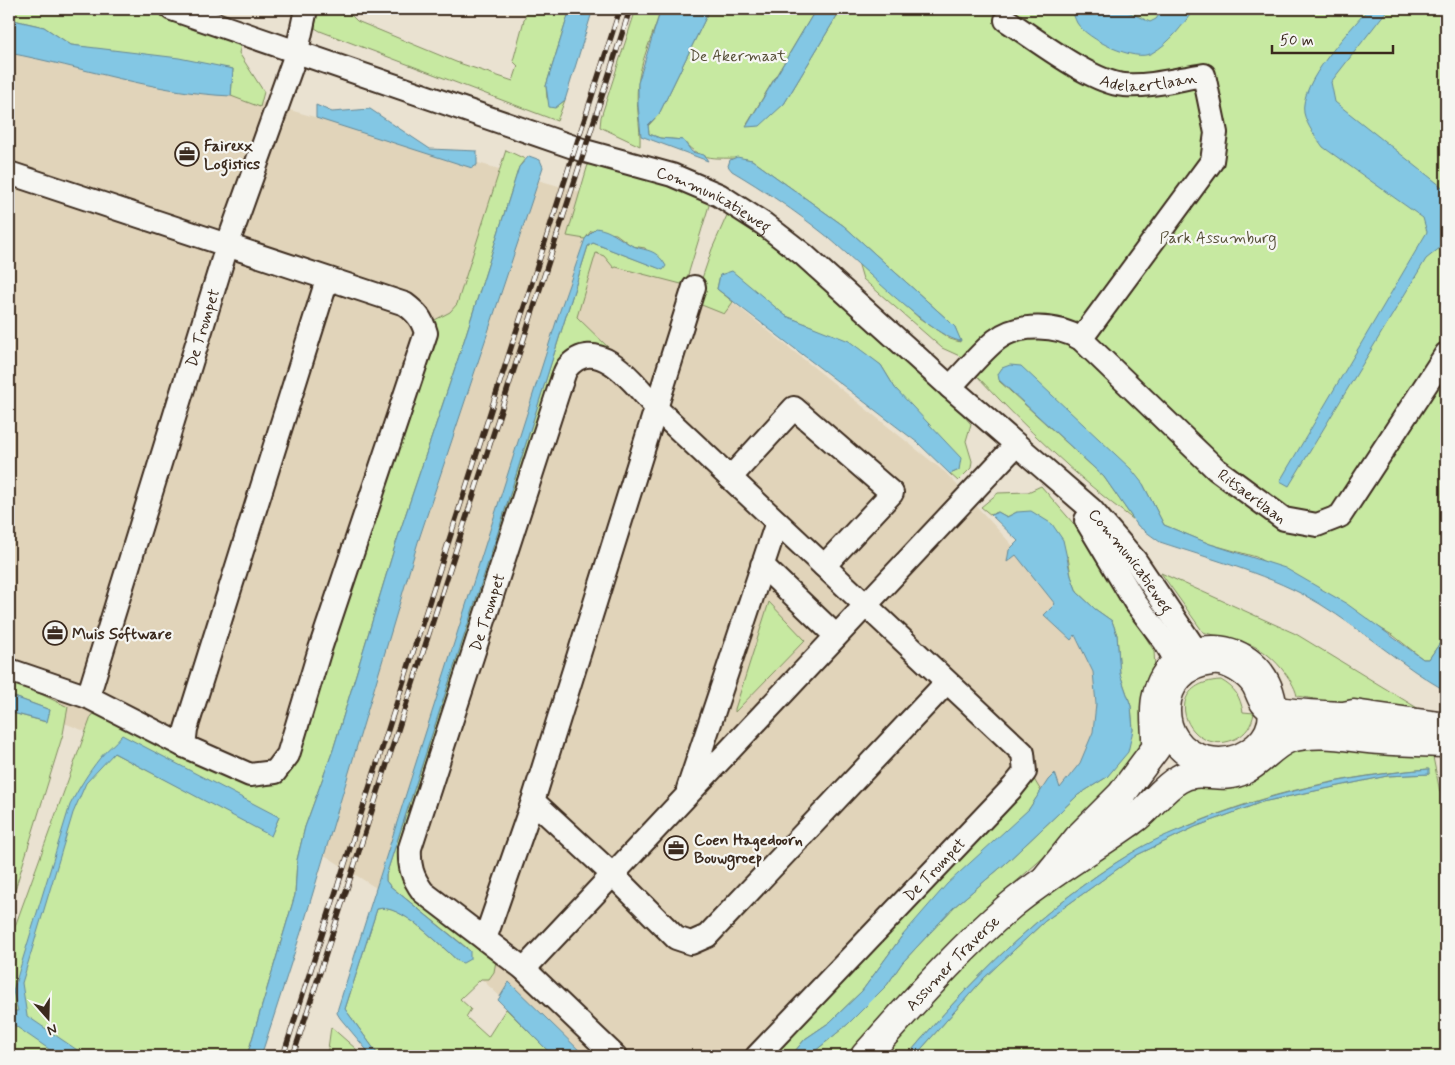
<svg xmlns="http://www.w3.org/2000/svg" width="1455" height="1065" font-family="Mynerve,sans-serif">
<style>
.built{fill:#e1d4ba}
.green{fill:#c7e9a1;stroke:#818a60;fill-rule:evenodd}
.water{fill:#83c7e4;stroke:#668895}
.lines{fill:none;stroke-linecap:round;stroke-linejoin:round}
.minor-casing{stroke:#3b2a1e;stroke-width:26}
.major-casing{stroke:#3b2a1e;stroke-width:31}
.minor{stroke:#f6f6f2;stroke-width:22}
.major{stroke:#f6f6f2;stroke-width:28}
.rail-casing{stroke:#3b2a1e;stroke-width:5.5}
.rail{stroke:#f6f6f2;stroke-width:4;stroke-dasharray:11;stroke-linecap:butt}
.labels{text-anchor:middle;stroke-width:4.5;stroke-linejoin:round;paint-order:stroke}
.park-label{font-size:16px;fill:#575038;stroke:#f6f6f2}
.street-label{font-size:16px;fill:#3b2a1e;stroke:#f6f6f2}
.poi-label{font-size:16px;font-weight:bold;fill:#3b2a1e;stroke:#f6f6f2;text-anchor:start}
</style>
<rect width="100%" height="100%" fill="#eae2d1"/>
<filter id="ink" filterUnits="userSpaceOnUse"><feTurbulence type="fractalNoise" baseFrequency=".02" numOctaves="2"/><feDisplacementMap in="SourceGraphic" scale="10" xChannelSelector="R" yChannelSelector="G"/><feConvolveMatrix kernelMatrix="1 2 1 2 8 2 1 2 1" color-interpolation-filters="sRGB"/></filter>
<g filter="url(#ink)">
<!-- built -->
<path class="built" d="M9 31 591 195 693 287 736 305 946 473 1093 633 1115 709 1092 776 805 1056H564L401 904 323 854 119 744 9 702Z"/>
<!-- green -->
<path class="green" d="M9 9H148L242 42 239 53 264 92 260 107 231 96 233 69 71 45 44 27 9 19Z
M317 9H345L357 21 456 62 513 81 518 66 513 61 527 9H570L546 86 547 98 555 108 565 100 557 121 320 31 315 28Z
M636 9H661C654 33 641 59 638 84 635 105 641 125 640 146L600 127 601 117Z
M710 9H816L746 126 784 104 841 9H1446V634L1429 659H1423L1394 636 1256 557 1210 544 1164 525 1143 484 999 381 1104 477 1134 520C1077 478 1025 427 977 376L988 360 964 358 942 348 863 279 858 262 919 318 950 339 960 342 955 327 948 320 844 226 752 160C725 154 703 167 683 140L660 138 649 134 648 126 659 114Z
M506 150 525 159 519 167 463 344 395 546 333 750 305 827 297 860 295 895 247 1056H9L10 940 91 717 95 712 217 769 244 785 274 781 292 771 425 361 431 322 450 312 457 304ZM110 751 279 817 271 835Z
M589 161 666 183 710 202 685 285 616 267 614 268 604 256 596 253 577 317 612 351 579 350 400 860 496 961 494 972 489 979H481L460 999 471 1009 466 1017 488 1037 506 1009 553 1056H379L345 1009 377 909C401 902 441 947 459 962L467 948 390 886 386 881V875L499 529 588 246 593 243 656 267 645 248 632 246 616 234 591 231 585 239 567 236Z
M728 213 797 261 933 381 971 424 966 441 972 461 971 468 958 481 950 474 959 470 923 421 895 388 881 365 813 327 786 316 768 302 720 275 717 289 733 302 724 314 694 302 712 249Z
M1041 486 1086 538 1154 651 1155 669 1143 720 1142 753 1054 848 983 911 848 1056H809L848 1024 887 985 902 963 954 907 1006 863 1078 795 1107 777 1133 730 1131 706 1120 674 1117 635 1112 621 1095 609 1077 592 1071 576 1068 557 1017 512 1007 517 998 512 991 515 981 507 998 493 1028 492Z
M1161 573 1296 634 1437 720 1297 696C1295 686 1288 677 1282 669 1256 638 1238 643 1203 632Z
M769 602 805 640 735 712V709Z
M9 679 68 707 63 734 9 909V712L46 722 50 710 9 695Z
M1221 680C1235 688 1240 696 1243 712L1254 713C1252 725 1246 734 1235 739 1190 760 1155 683 1221 680Z
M1293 744 1432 752 1440 792 1446 801V1056H915L984 978 1045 921 1137 855 1195 827 1262 802 1387 776 1429 774 1428 769C1344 776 1265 793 1188 826 1168 835 1148 843 1130 854 1044 906 971 980 907 1056H876L961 965 1051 887 1126 840 1139 835 1176 799 1173 790Z
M1032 776 1041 791 1029 809 902 936 862 991 830 1022 805 1039 791 1056H763Z
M331 1027 364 1056H327Z"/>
<!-- water -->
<path class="water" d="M570 9H593L565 100 555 108 549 107 546 86Z
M661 9H710L659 114 648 125 649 134 660 138 683 140 692 152 704 155 708 161 641 136 638 105V83Z
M816 9H841L784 104 760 126 746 127Z
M1072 9H1122L1150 22 1156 19 1163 9H1194C1183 25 1170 43 1152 53 1135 63 1087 39 1077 23 1075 19 1073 13 1072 9Z
M1368 9H1388L1331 82 1335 102 1446 190V243L1426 259 1289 486 1280 481 1427 232 1423 218 1323 147C1316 137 1307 126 1304 113 1299 82 1349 32 1368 9Z
M9 19 44 27 71 45 179 58 233 69 231 96C156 93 83 67 9 53Z
M316 105 332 112 370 109 430 149 477 151V165L472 168 316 118Z
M529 156 540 160 543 167 418 542 303 926 261 1056H247L295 895 297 860 305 827 333 750 395 546 463 344 519 167Z
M737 157 752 160 844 226 948 320 955 327 961 341C933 339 852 256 824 234 795 211 764 190 732 171L728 166 730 160Z
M596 228C611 230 618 238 631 245 646 252 655 247 666 266L663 270 593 243 588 246 499 529 386 875V881L390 886 470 951V959L463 963 459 962C442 947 400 902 377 909L345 1009 379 1056H367L370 1054 340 1018 337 1013 338 1008 557 319 585 239Z
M732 271 786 316 849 341 881 365 895 388 961 458 959 470 950 474 918 443 717 289 720 275Z
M1010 365 1021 366 1131 469 1143 484 1164 525 1210 544 1285 568 1347 604 1423 659H1429L1446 634V691C1402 666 1364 631 1320 604 1272 575 1214 560 1160 542L1138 526 1104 477 999 380 998 374 1002 368Z
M1031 511 1052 524 1063 540 1071 576 1077 592 1095 609 1112 621 1117 635 1120 674 1131 706 1133 730 1128 752 1107 777 1078 795 1006 863 954 907 902 963 887 985 848 1024 809 1056H791L805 1039 830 1022 862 991 902 936 947 884 1029 809 1048 780 1055 773 1060 788 1080 763 1093 732 1096 704 1093 672 1075 635 1071 640 1044 615 1055 604 1016 555 1007 562 1009 550 1018 541 991 515 998 512 1007 517 1017 512Z
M9 695 50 710 47 722 9 712Z
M122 735 279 817 271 836 114 753 86 783 73 813 22 983 27 1016 86 1056H59L11 1023 9 1011H18L13 991 70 805C79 788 88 773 100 758 106 750 115 744 122 735Z
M1429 769V774L1387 776 1262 802 1195 827 1137 855 1045 921 984 978 915 1056H907C971 980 1044 906 1130 854 1149 842 1170 833 1191 825 1268 793 1346 776 1429 769Z
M509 982 585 1056H553L498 1000Z"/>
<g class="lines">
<!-- minor casing -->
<g class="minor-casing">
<g id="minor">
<path id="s1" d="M172 9 585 151 672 175 719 195 764 224 804 255 950 387 1091 509 1135 560 1197 652"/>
<path id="s2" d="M1006 20C1036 39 1090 82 1124 85 1150 87 1178 79 1204 75L1216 133 1212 161 1081 339"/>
<path d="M9 173 405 304C417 313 422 319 426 333L320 649 288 755 275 772 250 775 184 746 186 729 327 280"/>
<path id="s3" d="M950 387C965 372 980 353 996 340 1019 322 1058 325 1081 339L1216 469 1284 519 1317 525 1340 516 1446 354"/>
<path d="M730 478 794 408 892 493 824 566"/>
<path d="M1086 520 1135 602 1165 642 1177 662"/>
<path d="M762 565 836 636"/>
<path id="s4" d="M9 670 88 697 227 246 297 51 306 9"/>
<path d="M88 697 184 746"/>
<path d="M688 789 777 522"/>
<path d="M533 801 612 874 676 938 691 943 707 936 946 683"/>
<path d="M485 939 533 801 694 287"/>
<path d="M524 969 1016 445"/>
<path id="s5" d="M615 1056 524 969 423 892C412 877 409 866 410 848L560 386C562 381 564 372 567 368 598 331 638 388 657 409L1023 753 1025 772 1013 787 757 1056"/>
</g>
</g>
<!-- major casing -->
<g class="major-casing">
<g id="major">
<path d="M1047 877 1080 836 1121 795 1156 748C1157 732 1153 715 1156 699 1170 630 1261 636 1272 703 1275 720 1270 736 1257 747 1242 760 1224 765 1205 760 1150 746 1154 666 1212 661 1227 659 1248 672 1256 685 1261 694 1262 705 1273 709 1284 714 1329 715 1344 716L1354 714 1446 727"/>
<path id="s6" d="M865 1056C911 1005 957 951 1010 906 1050 873 1095 848 1137 817 1151 806 1163 788 1179 779 1200 766 1220 782 1244 770 1261 762 1273 744 1290 738 1320 730 1351 738 1381 740 1402 742 1424 742 1445 743"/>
</g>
</g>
<!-- minor -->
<use href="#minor" class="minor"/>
<!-- major -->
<use href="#major" class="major"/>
<!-- rail casing -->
<g class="rail-casing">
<path id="rail" d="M283 1056 620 9
M293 1056 630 9"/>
</g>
<!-- rail -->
<use href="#rail" class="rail"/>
</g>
</g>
<!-- icons -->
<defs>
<g id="office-ring" transform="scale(1.25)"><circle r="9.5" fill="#f6f6f2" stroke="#3b2a1e" stroke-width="1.5"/><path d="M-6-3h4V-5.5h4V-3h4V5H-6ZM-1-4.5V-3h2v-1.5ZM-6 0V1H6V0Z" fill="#3b2a1e"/></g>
</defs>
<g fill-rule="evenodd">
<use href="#office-ring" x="187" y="154"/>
<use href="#office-ring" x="55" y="633"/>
<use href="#office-ring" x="676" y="848"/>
</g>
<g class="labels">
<!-- park labels -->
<g class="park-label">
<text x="738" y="61">De Akermaat</text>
<text x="1218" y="243">Park Assumburg</text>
</g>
<!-- street labels -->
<g class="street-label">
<text dy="6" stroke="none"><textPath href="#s2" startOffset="160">Adelaertlaan</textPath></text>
<text dy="6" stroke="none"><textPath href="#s1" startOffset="575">Communicatieweg</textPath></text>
<text dy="6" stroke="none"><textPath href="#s4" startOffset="470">De Trompet</textPath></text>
<text dy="6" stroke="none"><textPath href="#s3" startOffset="388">Ritsaertlaan</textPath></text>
<text dy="6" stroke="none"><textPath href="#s1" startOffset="1131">Communicatieweg</textPath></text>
<text dy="6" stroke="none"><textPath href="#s5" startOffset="548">De Trompet</textPath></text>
<text transform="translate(934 869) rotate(-46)" y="6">De Trompet</text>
<text dy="6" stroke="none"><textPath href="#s6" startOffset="128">Assumer Traverse</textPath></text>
</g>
<!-- poi labels -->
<g class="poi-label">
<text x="204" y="151">Fairexx<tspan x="204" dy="18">Logistics</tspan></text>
<text x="72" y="639">Muis Software</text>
<text x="694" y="845">Coen Hagedoorn<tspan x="694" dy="18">Bouwgroep</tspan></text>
</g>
</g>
<!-- margin -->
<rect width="1455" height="1065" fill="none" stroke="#f6f6f2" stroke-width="30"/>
<rect x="15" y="15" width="1425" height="1035" fill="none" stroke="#3b2a1e" stroke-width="2" filter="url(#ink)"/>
<!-- north arrow -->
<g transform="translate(48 1018) rotate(160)" stroke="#f6f6f2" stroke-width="4" paint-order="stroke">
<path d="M0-4L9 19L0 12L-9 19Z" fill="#3b2a1e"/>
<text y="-8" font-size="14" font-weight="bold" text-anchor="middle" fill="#3b2a1e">N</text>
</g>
<!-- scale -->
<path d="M1272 45v8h121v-8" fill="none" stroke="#3b2a1e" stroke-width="2.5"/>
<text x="1280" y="45" font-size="15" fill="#3b2a1e" stroke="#f6f6f2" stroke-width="4" paint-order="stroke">50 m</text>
</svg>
